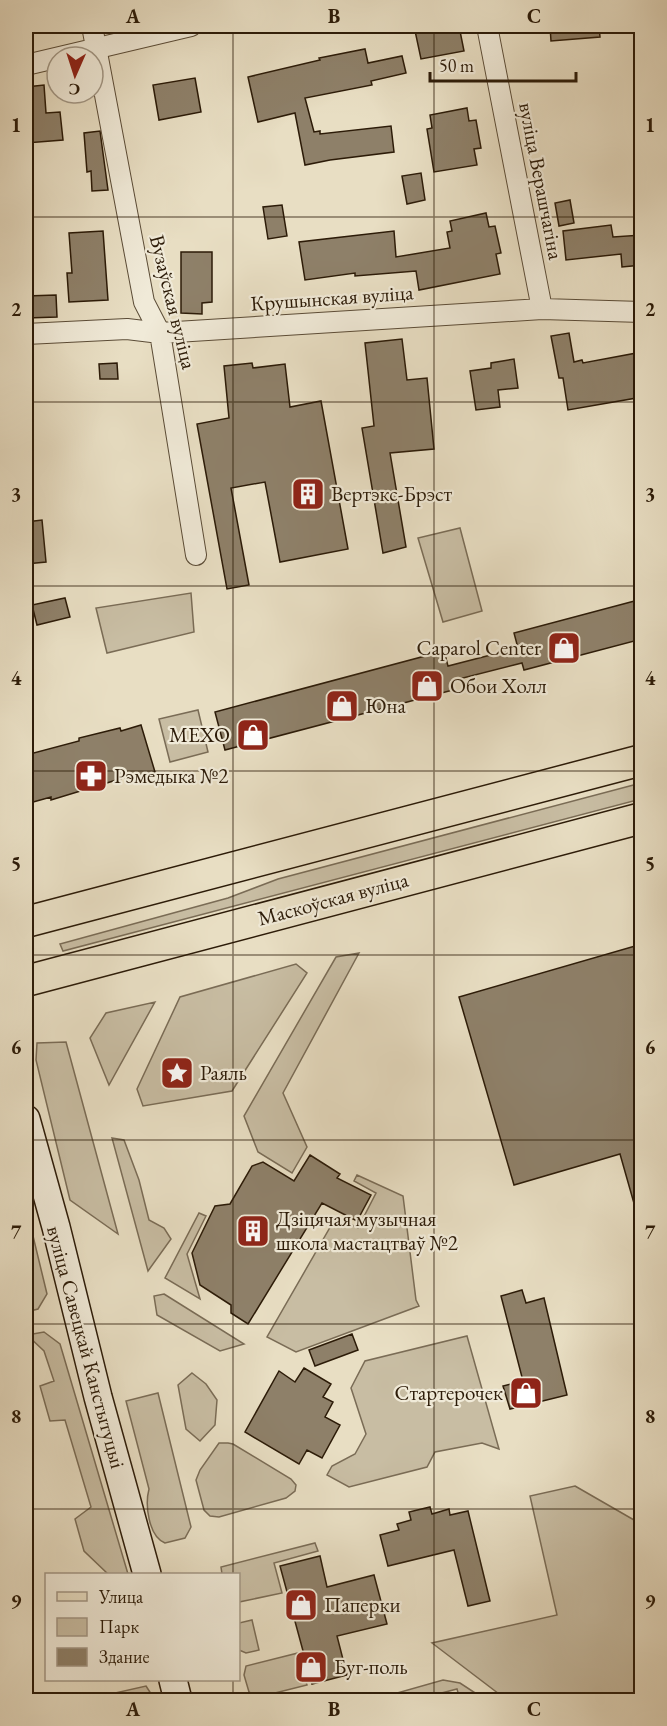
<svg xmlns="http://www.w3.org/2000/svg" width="667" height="1726" font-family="'EB Garamond',serif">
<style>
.green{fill:#c8bda3;stroke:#7a6c56;stroke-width:1.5}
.building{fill:#8e8069;stroke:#2c1b08;stroke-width:1.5}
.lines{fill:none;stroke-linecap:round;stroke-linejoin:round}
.minor-casing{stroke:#5b4c37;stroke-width:22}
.secondary-casing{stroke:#2c1b08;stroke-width:30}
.primary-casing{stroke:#2c1b08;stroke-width:33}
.minor{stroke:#f0ead8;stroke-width:20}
.secondary{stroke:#f0ead8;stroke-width:27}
.primary{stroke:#e8dec3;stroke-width:30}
.grid{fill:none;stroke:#2c1b08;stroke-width:1.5;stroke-opacity:0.55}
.labels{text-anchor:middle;stroke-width:4.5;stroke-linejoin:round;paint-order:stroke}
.street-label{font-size:21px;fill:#2c1b08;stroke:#f0ead8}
.poi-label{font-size:21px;fill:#2c1b08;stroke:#f0ead8;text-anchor:start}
.neatline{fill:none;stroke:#2c1b08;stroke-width:2}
.grid-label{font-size:20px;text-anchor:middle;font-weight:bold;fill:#2c1b08}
</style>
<rect width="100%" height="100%" fill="#e8dec3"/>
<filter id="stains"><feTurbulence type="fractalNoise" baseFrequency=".00333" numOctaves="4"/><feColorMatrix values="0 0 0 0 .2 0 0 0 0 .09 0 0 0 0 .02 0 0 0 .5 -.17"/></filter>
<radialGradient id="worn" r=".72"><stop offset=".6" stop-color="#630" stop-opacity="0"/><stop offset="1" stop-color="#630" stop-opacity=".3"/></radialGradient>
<!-- green -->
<path class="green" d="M460 528 482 611 443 622 418 538Z
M191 593 194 632 107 653 96 608Z
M198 710 208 752 170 762 159 719Z
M641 783V799L63 951 60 944 228 898 278 879Z
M359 953 283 1093 307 1147 292 1173 258 1152 244 1116 336 957Z
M296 964 307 973 232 1091 143 1106 137 1089 180 997Z
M155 1002 109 1085 90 1038 106 1013Z
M66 1042 118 1234 70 1200 36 1060 37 1043Z
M112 1138 124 1140 139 1180 149 1220 164 1228 171 1239 148 1271Z
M357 1175 403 1196 416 1300 419 1306 296 1352 267 1337 336 1217 358 1228 376 1193 354 1181Z
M26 1207 47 1294 38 1309 26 1312Z
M199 1213 206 1216 187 1254 200 1299 165 1278Z
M164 1294 244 1344 220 1351 157 1315 154 1296Z
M44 1332 60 1344 128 1574H108L84 1551 75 1519 91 1507 65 1420 50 1421 40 1386 54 1381 44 1351 27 1335Z
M467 1336 499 1449 482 1443 435 1452 427 1467 349 1487 327 1475 332 1466 355 1454 366 1434 351 1388 365 1361Z
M192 1373 206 1384 217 1400 215 1425 200 1441 186 1429 178 1385Z
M158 1393 191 1527 185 1538 165 1543C148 1536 145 1504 149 1489L126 1401Z
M219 1443H228L233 1444 291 1479 296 1485 295 1491 286 1498 219 1517 210 1516 204 1510 196 1480 200 1470Z
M575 1486 641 1524V1700H507L432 1643 557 1615 530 1496Z
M315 1543 318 1551 274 1563 282 1593 239 1602 238 1574H222L221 1567Z
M252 1620 259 1650 246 1653 239 1650V1623Z
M298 1653 307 1685 263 1696 257 1697 249 1692 244 1675 246 1666Z
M443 1680 460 1683 486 1700H460L457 1689 415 1700H391L390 1695Z
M146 1686 155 1700H117L115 1693Z"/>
<!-- building -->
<path class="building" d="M414 26H459L464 51 421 59Z
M550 26H599L600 37 551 41Z
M365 49 368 63 402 56 406 73 371 81 372 85 305 98 314 132 320 131V134L391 126 394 152 330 160 305 165 295 113 258 122 248 77 320 60 319 58Z
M195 78 201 112 159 120 153 85Z
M44 85 46 113 60 112 63 140 26 143V87Z
M467 108 469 121 476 120 481 148 474 149 477 165 434 172 427 129 432 128 430 115Z
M100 131 108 190 92 191 91 171 87 172 84 133Z
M421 173 425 200 407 204 402 176Z
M570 200 574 223 559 226 555 203Z
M282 205 287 236 268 239 263 207Z
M486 213 489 227 495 226 501 253 496 254 500 274 419 290 416 271 355 276V273L305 280 299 242 394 231 396 257 450 248 447 232 452 231 450 221Z
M611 225 613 237 642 235V265L622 267 621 254 566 260 563 231Z
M103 231 108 300 69 302 67 273H72L69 233Z
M181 252H212V302L202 303V314L181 313Z
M56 295 57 317 26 318V296Z
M569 333 574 362 582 360 583 363 642 352V397L568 410 563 378H559L551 336Z
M402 339 407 380 427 378 434 449 390 453 406 547 383 553 362 428 374 426 365 343Z
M514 359 518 388 498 390 500 407 476 410 470 371 491 368V363Z
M117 363 118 379H100L99 364Z
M252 363 253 368 285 364 290 407 321 401 348 549 280 562 265 482 231 488 249 585 227 589 197 424 229 418 224 366Z
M42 520 46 562 26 564V522Z
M65 598 70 617 37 625 32 605Z
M642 599V639L524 670 522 663 451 681 453 690 225 750 215 712 444 651 448 666 518 648 514 633Z
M141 725 155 772 134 778 133 775 51 800V797L26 804V755L79 741V738L120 728 121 731Z
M642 944V1213L637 1214 620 1154 514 1185 459 997Z
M310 1155 340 1174 337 1178 371 1195 357 1221 322 1203 248 1324 231 1313V1305L200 1285 192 1253 215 1206 230 1204 252 1166 263 1162 294 1181Z
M522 1290 526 1303 544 1298 567 1395 510 1409 503 1386 523 1381 501 1296Z
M352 1334 358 1350 315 1366 309 1350Z
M304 1368 331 1384 323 1397 333 1402 325 1417 340 1425 322 1458 307 1450 299 1464 245 1432 279 1371 295 1382Z
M430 1507 432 1514 449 1509 450 1515 468 1511 490 1601 468 1606 454 1550 388 1566 380 1535 399 1530 397 1524 411 1520 409 1512Z
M320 1556 327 1587 374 1575 387 1624 337 1636 347 1675 312 1684 280 1566Z"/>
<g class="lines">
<!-- minor casing -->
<g class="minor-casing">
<path id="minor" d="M92 26 144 302 160 333 196 555
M487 26 542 309
M26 65 191 26
M26 334 127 329 160 333 542 309 642 312"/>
</g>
<!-- secondary casing -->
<g class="secondary-casing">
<path id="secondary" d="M26 1119 56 1227 98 1397 147 1574
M173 1680 178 1700"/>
</g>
<!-- primary casing -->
<g class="primary-casing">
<path id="primary" d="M26 922 642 760
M26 981 642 818"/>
</g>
<!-- minor -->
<use href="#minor" class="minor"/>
<!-- secondary -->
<use href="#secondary" class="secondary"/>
<!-- primary -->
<use href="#primary" class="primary"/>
</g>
<!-- grid -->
<path class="grid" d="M233 26V1574M434 26V1700M26 217H642M26 402H642M26 586H642M26 771H642M26 955H642M26 1140H642M26 1324H642M26 1509H642M233 1680V1700"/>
<!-- icons -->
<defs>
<g id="building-square" transform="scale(1.725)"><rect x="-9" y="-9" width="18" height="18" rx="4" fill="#8f2418" stroke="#f0ead8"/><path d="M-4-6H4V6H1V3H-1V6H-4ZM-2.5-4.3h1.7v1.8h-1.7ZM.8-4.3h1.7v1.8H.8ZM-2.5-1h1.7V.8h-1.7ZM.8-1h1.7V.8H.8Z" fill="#fff"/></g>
<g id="shop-square" transform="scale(1.725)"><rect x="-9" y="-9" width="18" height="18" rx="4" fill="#8f2418" stroke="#f0ead8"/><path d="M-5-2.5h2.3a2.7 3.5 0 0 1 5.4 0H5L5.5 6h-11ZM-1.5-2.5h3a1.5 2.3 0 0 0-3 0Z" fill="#fff"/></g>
<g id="pharmacy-square" transform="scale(1.725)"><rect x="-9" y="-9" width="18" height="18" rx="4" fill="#8f2418" stroke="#f0ead8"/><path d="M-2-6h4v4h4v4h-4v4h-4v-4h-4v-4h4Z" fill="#fff"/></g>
<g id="sight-square" transform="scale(1.725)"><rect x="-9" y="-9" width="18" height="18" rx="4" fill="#8f2418" stroke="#f0ead8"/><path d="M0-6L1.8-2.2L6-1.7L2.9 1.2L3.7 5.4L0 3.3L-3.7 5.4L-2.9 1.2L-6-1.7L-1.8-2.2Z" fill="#fff"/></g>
</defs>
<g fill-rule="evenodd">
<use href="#building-square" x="308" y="494"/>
<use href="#shop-square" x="564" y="648"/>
<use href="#shop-square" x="427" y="686"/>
<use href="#shop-square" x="342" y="706"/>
<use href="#shop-square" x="253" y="735"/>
<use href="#pharmacy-square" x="91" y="776"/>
<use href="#sight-square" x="177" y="1073"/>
<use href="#building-square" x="253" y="1231"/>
<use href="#shop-square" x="526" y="1393"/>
<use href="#shop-square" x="301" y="1605"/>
<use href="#shop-square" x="311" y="1667"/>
</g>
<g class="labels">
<!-- street labels -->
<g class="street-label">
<text transform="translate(541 181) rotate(79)" y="7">вуліца Верашчагіна</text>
<text transform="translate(332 298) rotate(-4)" y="7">Крушынская вуліца</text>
<text transform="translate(173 302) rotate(76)" y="7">Вузаўская вуліца</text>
<text transform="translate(333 899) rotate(-15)" y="7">Маскоўская вуліца</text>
<text transform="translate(86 1347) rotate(75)" y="7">вуліца Савецкай Канстытуцыі</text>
</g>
<!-- poi labels -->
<g class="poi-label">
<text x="331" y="501">Вертэкс-Брэст</text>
<text x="541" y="655" text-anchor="end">Caparol Center</text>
<text x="450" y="693">Обои Холл</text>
<text x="365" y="713">Юна</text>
<text x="230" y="742" text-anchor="end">MEXO</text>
<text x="114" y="783">Рэмедыка №2</text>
<text x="200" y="1080">Раяль</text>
<text x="276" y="1226">Дзіцячая музычная<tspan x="276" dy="24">школа мастацтваў №2</tspan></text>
<text x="503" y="1400" text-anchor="end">Стартерочек</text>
<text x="324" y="1612">Паперки</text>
<text x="334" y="1674">Буг-поль</text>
</g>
</g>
<!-- margin -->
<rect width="667" height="1726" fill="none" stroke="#e8dec3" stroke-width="66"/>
<!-- legend -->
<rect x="45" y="1573" width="195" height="108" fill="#f0ead8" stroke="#a29785" stroke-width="1.5"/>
<rect x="57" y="1592" width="30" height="9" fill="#e8dec3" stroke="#a29785" stroke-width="1.5"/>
<text x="99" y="1603" font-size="18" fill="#2c1b08">Улица</text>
<rect x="57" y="1618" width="30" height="18" fill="#c8bda3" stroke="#a29785" stroke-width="1.5"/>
<text x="99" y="1633" font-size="18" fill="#2c1b08">Парк</text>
<rect x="57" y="1648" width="30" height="18" fill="#8e8069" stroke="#a29785" stroke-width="1.5"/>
<text x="99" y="1663" font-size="18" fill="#2c1b08">Здание</text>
<!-- north arrow -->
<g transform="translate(75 75) rotate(183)"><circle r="28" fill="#f0ead8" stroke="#a29785" stroke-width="1.5"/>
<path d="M0-4.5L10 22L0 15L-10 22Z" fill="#8f2418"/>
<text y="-9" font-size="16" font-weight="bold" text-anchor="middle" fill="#2c1b08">С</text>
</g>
<!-- scale -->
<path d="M430 72v9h146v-9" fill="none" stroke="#2c1b08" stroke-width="3"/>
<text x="439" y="72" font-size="18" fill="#2c1b08" stroke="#f0ead8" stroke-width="4.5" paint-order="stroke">50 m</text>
<rect x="33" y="33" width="601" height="1660" class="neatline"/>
<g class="grid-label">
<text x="133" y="23">A</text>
<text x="334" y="23">B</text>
<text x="534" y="23">C</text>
<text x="16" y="132">1</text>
<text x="650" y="132">1</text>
<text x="16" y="316">2</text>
<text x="650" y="316">2</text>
<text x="16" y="501">3</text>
<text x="650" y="501">3</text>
<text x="16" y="685">4</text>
<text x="650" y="685">4</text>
<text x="16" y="870">5</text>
<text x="650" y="870">5</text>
<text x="16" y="1054">6</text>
<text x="650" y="1054">6</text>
<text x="16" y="1239">7</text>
<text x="650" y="1239">7</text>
<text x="16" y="1423">8</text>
<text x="650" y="1423">8</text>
<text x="16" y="1608">9</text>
<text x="650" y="1608">9</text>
<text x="133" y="1716">A</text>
<text x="334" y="1716">B</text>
<text x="534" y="1716">C</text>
</g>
<rect width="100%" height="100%" filter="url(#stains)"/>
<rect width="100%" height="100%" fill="url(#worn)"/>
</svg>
